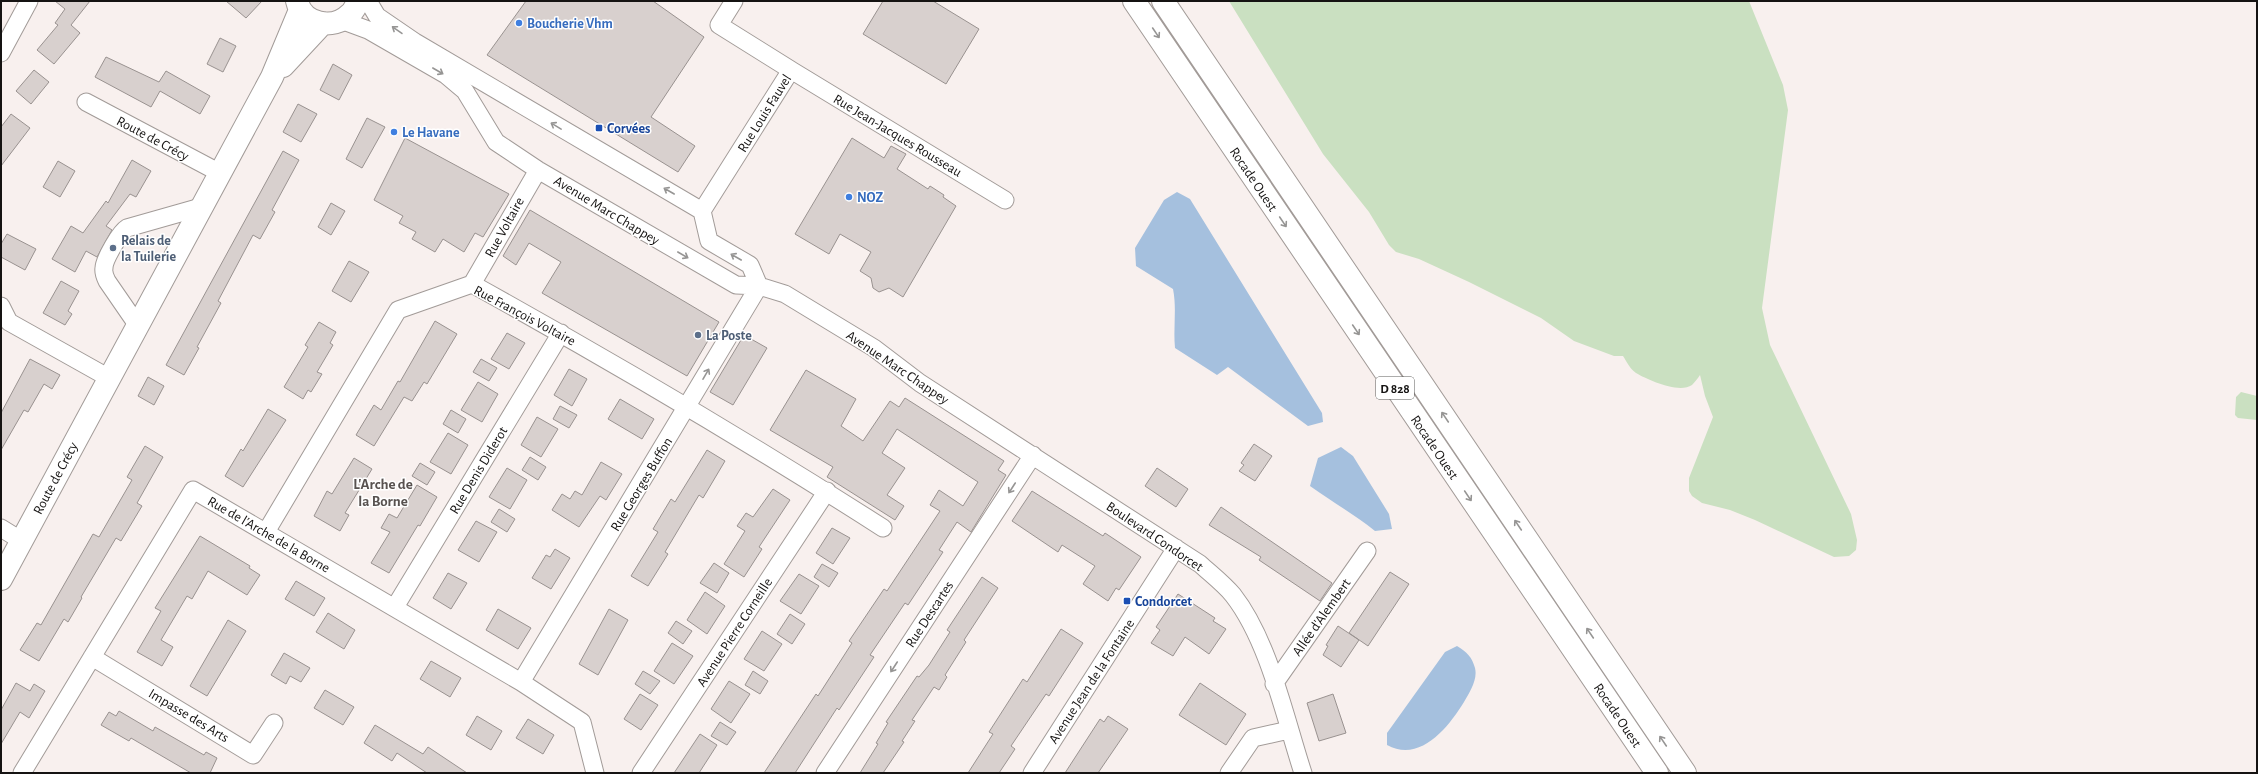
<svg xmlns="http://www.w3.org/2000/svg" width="2258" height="774" font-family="'Alegreya Sans',sans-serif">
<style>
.green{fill:#cae0c1}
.water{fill:#a5c0de}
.building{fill:#d8d0ce;stroke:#999290}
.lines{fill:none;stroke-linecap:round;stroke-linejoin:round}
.minor-casing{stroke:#a29b98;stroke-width:19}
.major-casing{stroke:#a29b98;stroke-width:24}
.minor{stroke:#fff;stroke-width:17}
.major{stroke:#fff;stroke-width:22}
.oneway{stroke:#969594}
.shop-dot{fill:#3f7fe0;stroke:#fff;stroke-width:1.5}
.transit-dot{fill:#1a4fb4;stroke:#fff;stroke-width:1.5}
.service-dot{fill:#5c6f8a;stroke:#fff;stroke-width:1.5}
.labels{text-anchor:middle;stroke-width:3;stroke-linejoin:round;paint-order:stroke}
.shield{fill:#fff;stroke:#5b5a59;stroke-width:1}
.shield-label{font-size:13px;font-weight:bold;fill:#151312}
.shop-label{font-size:14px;font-weight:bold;fill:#366cbe;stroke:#fff;text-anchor:start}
.street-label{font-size:14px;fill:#151312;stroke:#fff}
.transit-label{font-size:14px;font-weight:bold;fill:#164399;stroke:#fff;text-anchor:start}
.service-label{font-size:14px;font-weight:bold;fill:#4e5e75;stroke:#fff;text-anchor:start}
.neighbourhood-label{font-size:15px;font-weight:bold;fill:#585250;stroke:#fff}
</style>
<rect width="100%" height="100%" fill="#f8f0ee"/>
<!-- green -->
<path class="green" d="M1229 1H1749L1783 85 1788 110 1762 308 1770 345 1851 514 1857 540 1856 550 1849 556 1834 557 1755 520 1730 510 1702 503 1692 496 1689 491V478L1713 417 1705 396 1700 375C1698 378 1695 382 1692 385 1679 394 1648 380 1636 373 1630 369 1627 362 1623 356H1614L1574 341 1541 318 1469 282 1419 259 1396 252 1389 245 1369 212 1323 154Z
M2241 392 2257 396V420L2238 418 2235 415 2236 397Z"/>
<!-- water -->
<path class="water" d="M1177 192 1190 199 1322 413 1323 422 1308 426 1228 367 1217 375 1175 348C1173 327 1177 309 1173 289L1136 266 1135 248 1164 200Z
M1341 447 1353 456 1389 514 1392 529 1375 531C1354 514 1332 502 1310 486L1318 458Z
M1457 646C1467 652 1472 657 1475 668 1478 680 1469 693 1464 702 1448 728 1420 763 1387 745V733L1445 652Z"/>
<!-- building -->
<path class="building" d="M55 1H90L71 25 80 33 54 64 37 50 58 25 55 23 65 9Z
M226 1H262L246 18Z
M526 1H653L704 37 651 117 695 146 678 172 487 55Z
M883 1H933L979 29 946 84 863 34Z
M220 38 236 46 223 72 207 64Z
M106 57 159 82 166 71 210 96 200 114 160 91 151 107 95 77Z
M333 64 352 75 339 100 320 90Z
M34 70 49 82 31 104 16 91Z
M298 104 317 114 301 142 283 132Z
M11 114 30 128 1 166V127Z
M367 118 385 127 362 168 346 159Z
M405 138 509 194 483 237 475 233 464 252 443 239 435 252 412 239 416 232 399 223 403 216 374 200Z
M852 138 884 158 891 146 906 154 897 169 928 189 930 186 944 195 943 197 956 206 903 297 889 288 879 292 873 288 871 278 860 271 871 252 840 234 829 254 795 234Z
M283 151 299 160 272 210 275 212 260 239 253 235 218 301 221 303 197 347 199 348 184 375 166 365Z
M132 160 151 171 136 197 130 194 106 226 112 230 97 257 86 251 75 272 52 259 71 226 83 233 106 201 108 203Z
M58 161 75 171 60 197 43 187Z
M331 203 345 211 331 235 318 227Z
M530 210 719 322 687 376 542 293 561 262 529 243 516 265 503 256Z
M7 234 36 249 25 270 1 257V244Z
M349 261 369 272 351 302 332 291Z
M61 281 79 291 68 311 72 314 65 325 43 313Z
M435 321 457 334 427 384 424 382 412 401 404 397 374 446 356 435 374 405 381 410 398 381 400 382Z
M319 322 336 332 330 343 333 345 317 372 322 374 311 392 308 390 303 399 284 387 308 347 305 345Z
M507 333 525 343 509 369 491 359Z
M744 335 767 348 733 405 710 392Z
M30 359 60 375 52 389 44 384 28 412 24 410 1 450V413Z
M481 359 497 368 489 381 473 372Z
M569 369 587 379 572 406 554 395Z
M806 370 856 399 841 426 863 441 890 401 899 407 905 398 1004 461 998 470 1006 475 971 532 957 522 939 550 943 552 908 605 905 603 870 655 874 657 839 710 837 708 795 773H764L816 694 818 696 852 643 849 641 884 589 887 591 940 511 930 505 939 490 963 506 978 482 897 429 882 453 905 468 887 495 904 506 895 520 827 477 833 467 770 430Z
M148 377 164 386 154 405 138 396Z
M478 382 498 394 482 422 461 410Z
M620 399 654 419 642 439 608 419Z
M560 406 577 415 569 428 553 419Z
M268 409 286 420 243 487 225 476 241 449 243 451Z
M451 410 466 419 458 433 443 424Z
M537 417 558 429 541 457 521 445Z
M448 433 468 445 451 474 430 462Z
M1254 444 1272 456 1255 481 1239 471 1244 465 1241 463Z
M145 446 163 457 137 503 142 506 121 541 116 538 81 597 82 598 68 622 64 619 39 661 20 650 37 623 41 625 93 534 99 537 132 480 127 477Z
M707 450 725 461 703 498 699 495 665 552 668 554 648 586 631 576 658 532 653 529 671 499 675 502Z
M530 457 546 467 538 480 522 470Z
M354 458 372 469 345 513 349 515 340 531 314 516 327 491 332 494Z
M601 462 622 474 606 500 600 496 579 527 552 510 562 494 570 499 575 491 582 495Z
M420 463 435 472 427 485 412 476Z
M507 468 527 480 510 509 489 497Z
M1157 468 1188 489 1176 507 1145 486Z
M417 485 437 497 420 526 418 525 389 573 371 563 390 532 381 528 389 514 397 518Z
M773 489 790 500 759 547 762 549 744 577 724 564 745 531 737 526 746 513 753 517Z
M1032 491 1103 536 1105 533 1141 557 1119 590 1116 588 1108 601 1083 584 1095 566 1062 545 1058 552 1012 521Z
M1221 507 1332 583 1320 601 1259 560 1261 557 1209 525Z
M499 509 515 519 507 532 491 522Z
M476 521 497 532 479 562 458 550Z
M832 528 850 538 833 564 816 553Z
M200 536 250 566 249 568 260 575 247 595 208 571 192 599 187 596 161 640 173 647 162 666 137 652 161 611 155 608Z
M555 549 570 558 551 589 532 578 546 555 550 557Z
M714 563 729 573 717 593 700 583Z
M822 564 838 573 829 587 814 577Z
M1390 572 1409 584 1368 646 1349 633Z
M448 573 467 583 451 609 433 598Z
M799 574 819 586 801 614 780 601Z
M982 577 998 588 964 640 966 642 945 675 947 677 939 690 934 687 912 720 915 721 902 741 904 742 883 773H860L878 744 876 743 888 723 886 722 917 676 919 677 929 665 950 632 947 630Z
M296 581 325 598 314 616 285 599Z
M705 592 725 606 707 634 687 620Z
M1178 594 1215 618 1213 621 1226 629 1209 654 1185 637 1173 656 1151 643 1160 630 1156 627Z
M498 609 531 628 518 649 486 630Z
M609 609 628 620 598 675 579 664Z
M328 613 355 630 344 649 316 632Z
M790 614 805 624 792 644 777 634Z
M228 620 246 631 207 696 190 686Z
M676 621 692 631 683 644 668 633Z
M1338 626 1359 640 1341 667 1323 655 1328 646 1326 645Z
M1061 629 1083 643 1049 696 1046 694 1011 746 1015 749 999 773H968L993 734 989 732 1023 679 1027 682Z
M762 631 782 644 764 671 744 659Z
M672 643 693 656 674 684 654 671Z
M284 653 310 668 301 682 290 676 286 684 271 675Z
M431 661 461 678 450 697 420 679Z
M643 671 660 681 650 694 635 684Z
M753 671 768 681 760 694 745 685Z
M729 681 750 694 731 723 711 709Z
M16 683 30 691 34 684 45 691 29 718 20 712 1 744V710Z
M1200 683 1246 714 1226 745 1179 715Z
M325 690 354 707 343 725 314 708Z
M640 694 658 705 641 730 624 719Z
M1333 694 1346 733 1319 741 1307 703Z
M119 711 153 731 155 727 204 755 206 752 217 758 210 773H191L131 738 129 741 101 725 109 712 116 716Z
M477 716 502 731 491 750 466 735Z
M1108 716 1128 729 1098 773H1065L1100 719 1104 722Z
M528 719 554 735 543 754 516 738Z
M720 722 736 732 727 745 711 736Z
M375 725 423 754 428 747 467 773H427L397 753 392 761 364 743Z
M700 734 717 745 699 773H674Z"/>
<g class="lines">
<!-- minor casing -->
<g class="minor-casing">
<path id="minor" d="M368 1 377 16 415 42 702 211 709 241 750 265 759 286
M341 20 368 30 446 75 465 91 496 142 538 170 736 285 759 286 785 294 874 348 920 383 1200 564C1211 574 1224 584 1233 595 1269 641 1285 718 1303 773
M1 53 29 1
M791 70 1005 200
M86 102 220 173
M702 211 791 70 719 25 734 1
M472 284 538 170
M1 306 9 322 109 378
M138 326 107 281C105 277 103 273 104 268 104 260 120 232 127 228L201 207
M1 528 22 541
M266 532 398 310 472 284C611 361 749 442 883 528
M395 607 561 333
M92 657 253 755 274 723
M521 682 759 286
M1274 684 1367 551
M22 773 193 490 521 682 582 722 595 773
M641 773 827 491
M825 773 1033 455
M1032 773 1176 548
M1229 773 1253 738 1289 730"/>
</g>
<!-- major casing -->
<g class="major-casing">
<path id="major" d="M297 1C302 24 333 31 350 14 354 11 356 5 359 1
M1134 1 1657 773
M1163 1 1685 773
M283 66 323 23
M1 579 272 77 300 10"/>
</g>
<!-- minor -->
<use href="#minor" class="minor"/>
<!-- major -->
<use href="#major" class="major"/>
</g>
<!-- one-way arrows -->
<defs><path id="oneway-shaft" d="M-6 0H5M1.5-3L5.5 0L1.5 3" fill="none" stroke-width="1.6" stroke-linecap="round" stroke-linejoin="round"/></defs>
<g class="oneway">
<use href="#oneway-shaft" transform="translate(397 30) rotate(-145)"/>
<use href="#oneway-shaft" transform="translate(1156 33) rotate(56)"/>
<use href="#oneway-shaft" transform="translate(438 71) rotate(30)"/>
<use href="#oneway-shaft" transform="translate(556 126) rotate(-149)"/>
<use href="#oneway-shaft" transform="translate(669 191) rotate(-150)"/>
<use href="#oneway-shaft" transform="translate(1283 222) rotate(56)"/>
<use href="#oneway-shaft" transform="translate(683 255) rotate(30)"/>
<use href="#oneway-shaft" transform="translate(736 257) rotate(-150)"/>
<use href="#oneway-shaft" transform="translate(1356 330) rotate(56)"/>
<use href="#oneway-shaft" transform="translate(706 374) rotate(-60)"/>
<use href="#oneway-shaft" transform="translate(1445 417) rotate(-124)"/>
<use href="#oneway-shaft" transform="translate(1012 488) rotate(123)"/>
<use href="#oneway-shaft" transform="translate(1468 496) rotate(56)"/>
<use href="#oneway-shaft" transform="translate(1518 525) rotate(-124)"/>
<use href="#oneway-shaft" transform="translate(1590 633) rotate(-124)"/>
<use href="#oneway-shaft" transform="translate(894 667) rotate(123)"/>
<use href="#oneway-shaft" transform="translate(1663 741) rotate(-124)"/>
</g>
<!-- markers -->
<g class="shop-dot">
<circle cx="519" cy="23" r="4"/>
<circle cx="394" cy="132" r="4"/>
<circle cx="849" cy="197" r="4"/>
</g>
<g class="transit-dot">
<rect x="595" y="124" width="8" height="8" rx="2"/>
<rect x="1123" y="597" width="8" height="8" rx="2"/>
</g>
<g class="service-dot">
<circle cx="113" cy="248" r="4"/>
<circle cx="698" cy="335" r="4"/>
</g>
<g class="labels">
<!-- shield labels -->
<rect class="shield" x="1376" y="377" width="38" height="22" rx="3"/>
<g class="shield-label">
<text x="1395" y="393">D 828</text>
</g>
<!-- shop labels -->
<g class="shop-label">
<text x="527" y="28">Boucherie Vhm</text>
<text x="402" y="137">Le Havane</text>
<text x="857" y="202">NOZ</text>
</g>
<!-- street labels -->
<g class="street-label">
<text transform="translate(764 113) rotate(-58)" y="5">Rue Louis Fauvel</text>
<text transform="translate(898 135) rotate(31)" y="5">Rue Jean-Jacques Rousseau</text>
<text transform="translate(153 138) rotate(28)" y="5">Route de Crécy</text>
<text transform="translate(1254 179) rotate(56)" y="5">Rocade Ouest</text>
<text transform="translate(607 210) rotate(31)" y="5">Avenue Marc Chappey</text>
<text transform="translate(504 227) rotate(-61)" y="5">Rue Voltaire</text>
<text transform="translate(525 315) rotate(28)" y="5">Rue François Voltaire</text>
<text transform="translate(898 367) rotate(34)" y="5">Avenue Marc Chappey</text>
<text transform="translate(1435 447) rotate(56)" y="5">Rocade Ouest</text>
<text transform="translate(478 470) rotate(-59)" y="5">Rue Denis Diderot</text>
<text transform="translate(55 478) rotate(-62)" y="5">Route de Crécy</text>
<text transform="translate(641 484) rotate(-59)" y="5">Rue Georges Buffon</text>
<text transform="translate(269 534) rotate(30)" y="5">Rue de l'Arche de la Borne</text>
<text transform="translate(1155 536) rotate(34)" y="5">Boulevard Condorcet</text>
<text transform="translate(929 614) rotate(-57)" y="5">Rue Descartes</text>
<text transform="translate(1321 617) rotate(-55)" y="5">Allée d'Alembert</text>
<text transform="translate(734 632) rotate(-57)" y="5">Avenue Pierre Corneille</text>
<text transform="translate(1091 681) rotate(-57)" y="5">Avenue Jean de la Fontaine</text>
<text transform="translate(189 715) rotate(31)" y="5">Impasse des Arts</text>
<text transform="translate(1618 715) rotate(56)" y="5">Rocade Ouest</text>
</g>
<!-- transit labels -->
<g class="transit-label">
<text x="607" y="133">Corvées</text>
<text x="1135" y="606">Condorcet</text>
</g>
<!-- service labels -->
<g class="service-label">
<text x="121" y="245">Relais de<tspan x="121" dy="16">la Tuilerie</tspan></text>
<text x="706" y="340">La Poste</text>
</g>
<!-- neighbourhood labels -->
<g class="neighbourhood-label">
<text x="383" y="489">L'Arche de<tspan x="383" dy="17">la Borne</tspan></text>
</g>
</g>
<!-- border -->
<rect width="2258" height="774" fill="none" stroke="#151312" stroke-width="4"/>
</svg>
